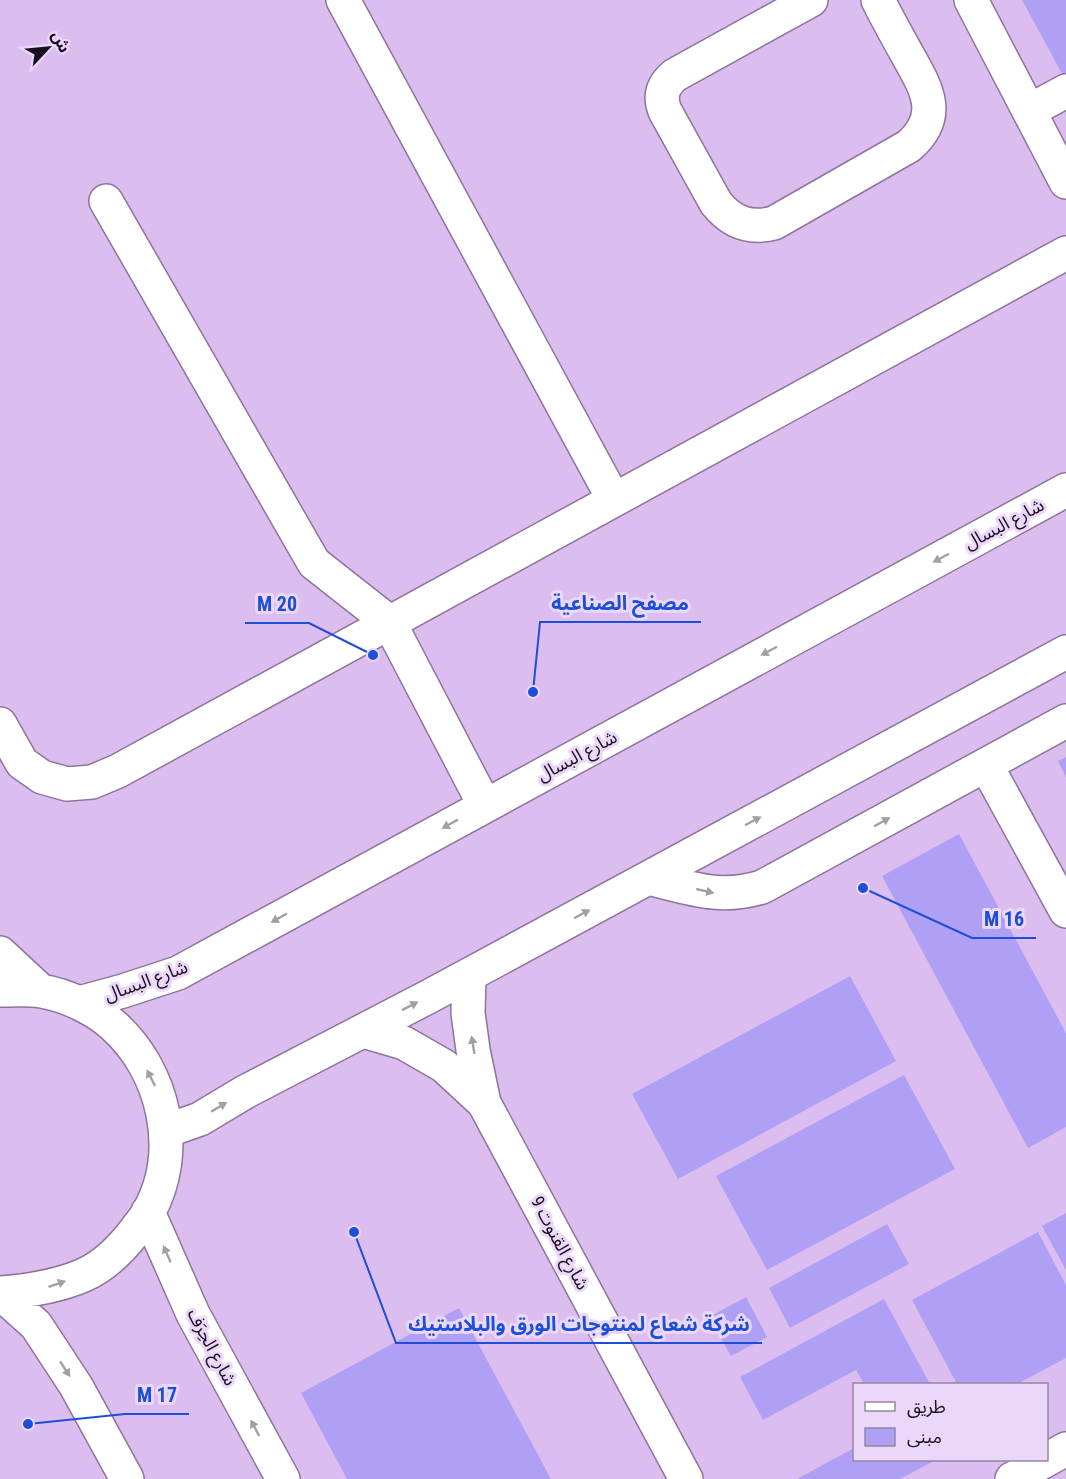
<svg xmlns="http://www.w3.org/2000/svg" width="1066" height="1479" font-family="'Roboto Condensed','Noto Sans Arabic',sans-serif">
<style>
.built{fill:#dbbeef;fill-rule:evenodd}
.building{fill:#b0a0f5}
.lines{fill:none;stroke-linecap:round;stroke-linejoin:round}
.minor-casing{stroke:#8c759b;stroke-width:36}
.minor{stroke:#fff;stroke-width:33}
.oneway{fill:#a39fa5}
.labels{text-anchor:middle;stroke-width:6;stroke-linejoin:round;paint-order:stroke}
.street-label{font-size:18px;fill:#180f1d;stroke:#ebd7f9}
.leader{fill:none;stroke:#1d4ed8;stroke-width:2}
.callout-dot{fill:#1d4ed8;stroke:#ebd7f9;stroke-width:2}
.callout-label{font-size:20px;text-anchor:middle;font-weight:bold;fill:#1d4ed8;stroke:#ebd7f9;stroke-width:6;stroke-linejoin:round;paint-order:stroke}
</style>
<rect width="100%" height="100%" fill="#e1c8f2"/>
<!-- built -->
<path class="built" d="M0 0H1066V1479H0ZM854 1384H1046V1460H854Z"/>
<!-- building -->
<path class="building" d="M1022 0H1066V81Z
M1066 757V777L1058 761Z
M959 834 1066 1033V1127L1028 1148 882 876Z
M850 976 896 1061 678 1179 632 1094Z
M904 1075 955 1169 767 1270 716 1176Z
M1066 1213V1270L1042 1226Z
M887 1224 909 1264 790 1328 769 1288Z
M1038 1232 1066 1285V1358L1017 1384H957L912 1300Z
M746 1297 767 1337 731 1356 709 1317Z
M884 1299 930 1384H864L856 1370 763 1420 740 1377Z
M459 1308 551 1479H347L301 1393Z
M854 1448V1460H936L900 1479H797Z"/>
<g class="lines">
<!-- minor casing -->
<g class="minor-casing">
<path id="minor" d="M343 0 614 500
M811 0 675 75C663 85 659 96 665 111L716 203C732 223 750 229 774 223L909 146C944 115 926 88 907 54 897 36 887 18 878 0
M971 0 1066 182
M1029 111 1066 91
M106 201 314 563 389 622 485 806
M0 724 22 763 42 777 67 784 92 782 118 771 1066 253
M986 765 1066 911
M648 878C690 888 719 900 762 887L1066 721
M0 953 41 991
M469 975 468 1013 473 1050 484 1103 686 1479
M0 990C13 990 28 989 41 991 66 995 96 1009 114 1026 164 1071 183 1152 148 1213 145 1219 139 1225 135 1231 122 1248 104 1266 84 1275 56 1287 29 1291 0 1293
M79 1003 123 991 178 973 1066 490
M363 1031 404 1043 444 1066 484 1103
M166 1131 200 1119 245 1092 428 997 1066 652
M148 1212 193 1314 283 1479
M0 1293 36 1325 76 1386 127 1479
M1012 1479 1066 1449"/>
</g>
<!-- minor -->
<use href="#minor" class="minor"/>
</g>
<!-- one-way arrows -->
<defs><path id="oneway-solid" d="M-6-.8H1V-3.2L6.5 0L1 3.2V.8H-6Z" transform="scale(1.5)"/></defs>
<g class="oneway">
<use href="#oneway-solid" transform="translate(941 558) rotate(152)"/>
<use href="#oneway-solid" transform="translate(769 651) rotate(152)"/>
<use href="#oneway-solid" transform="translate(753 821) rotate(-28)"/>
<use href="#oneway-solid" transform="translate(882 822) rotate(-29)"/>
<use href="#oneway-solid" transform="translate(450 824) rotate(151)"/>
<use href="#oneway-solid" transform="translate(705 891) rotate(13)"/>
<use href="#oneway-solid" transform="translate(582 914) rotate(-28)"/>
<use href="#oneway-solid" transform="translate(279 918) rotate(151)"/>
<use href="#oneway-solid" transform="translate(410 1006) rotate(-27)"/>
<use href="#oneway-solid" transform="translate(473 1045) rotate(-99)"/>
<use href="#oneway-solid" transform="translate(151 1078) rotate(-117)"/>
<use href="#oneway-solid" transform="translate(219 1107) rotate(-31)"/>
<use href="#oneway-solid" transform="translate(167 1254) rotate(-114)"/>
<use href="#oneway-solid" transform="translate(57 1284) rotate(-19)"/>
<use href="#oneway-solid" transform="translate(65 1369) rotate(57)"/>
<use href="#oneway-solid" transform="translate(255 1428) rotate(-118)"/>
</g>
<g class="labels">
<!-- street labels -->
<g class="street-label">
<text transform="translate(1004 524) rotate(-28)" y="6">شارع البسال</text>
<text transform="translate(577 756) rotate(-28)" y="6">شارع البسال</text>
<text transform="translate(146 981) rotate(-20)" y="6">شارع البسال</text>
<text transform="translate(560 1243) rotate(62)" y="6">شارع القنوت 9</text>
<text transform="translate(212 1347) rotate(62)" y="6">شارع الحِرَف</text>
</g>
</g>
<!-- callouts -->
<path class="leader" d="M533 692L540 622H701M373 655L309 623H245M863 888L972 938H1036M354 1232L396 1343H762M28 1424L125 1414H189"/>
<g class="callout-dot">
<circle cx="533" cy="692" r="6"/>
<circle cx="373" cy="655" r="6"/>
<circle cx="863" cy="888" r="6"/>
<circle cx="354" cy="1232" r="6"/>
<circle cx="28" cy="1424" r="6"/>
</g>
<g class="callout-label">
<text x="620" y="610">مصفح الصناعية</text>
<text x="277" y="611">M 20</text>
<text x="1004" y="926">M 16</text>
<text x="579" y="1331">شركة شعاع لمنتوجات الورق والبلاستيك</text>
<text x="157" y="1402">M 17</text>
</g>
<!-- legend -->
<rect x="853" y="1383" width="195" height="78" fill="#ebd7f9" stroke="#9787a1" stroke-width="1.5"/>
<rect x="865" y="1402" width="30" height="9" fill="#ffffff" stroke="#9787a1" stroke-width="1.5"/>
<text x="907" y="1413" font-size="18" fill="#180f1d">طريق</text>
<rect x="865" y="1428" width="30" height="18" fill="#b0a0f5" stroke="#9787a1" stroke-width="1.5"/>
<text x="907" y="1443" font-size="18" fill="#180f1d">مبنى</text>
<!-- north arrow -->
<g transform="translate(48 48) rotate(64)" stroke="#ebd7f9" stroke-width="4.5" paint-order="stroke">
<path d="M0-4.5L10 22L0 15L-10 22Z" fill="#180f1d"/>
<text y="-9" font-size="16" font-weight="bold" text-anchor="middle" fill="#180f1d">ش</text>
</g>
</svg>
